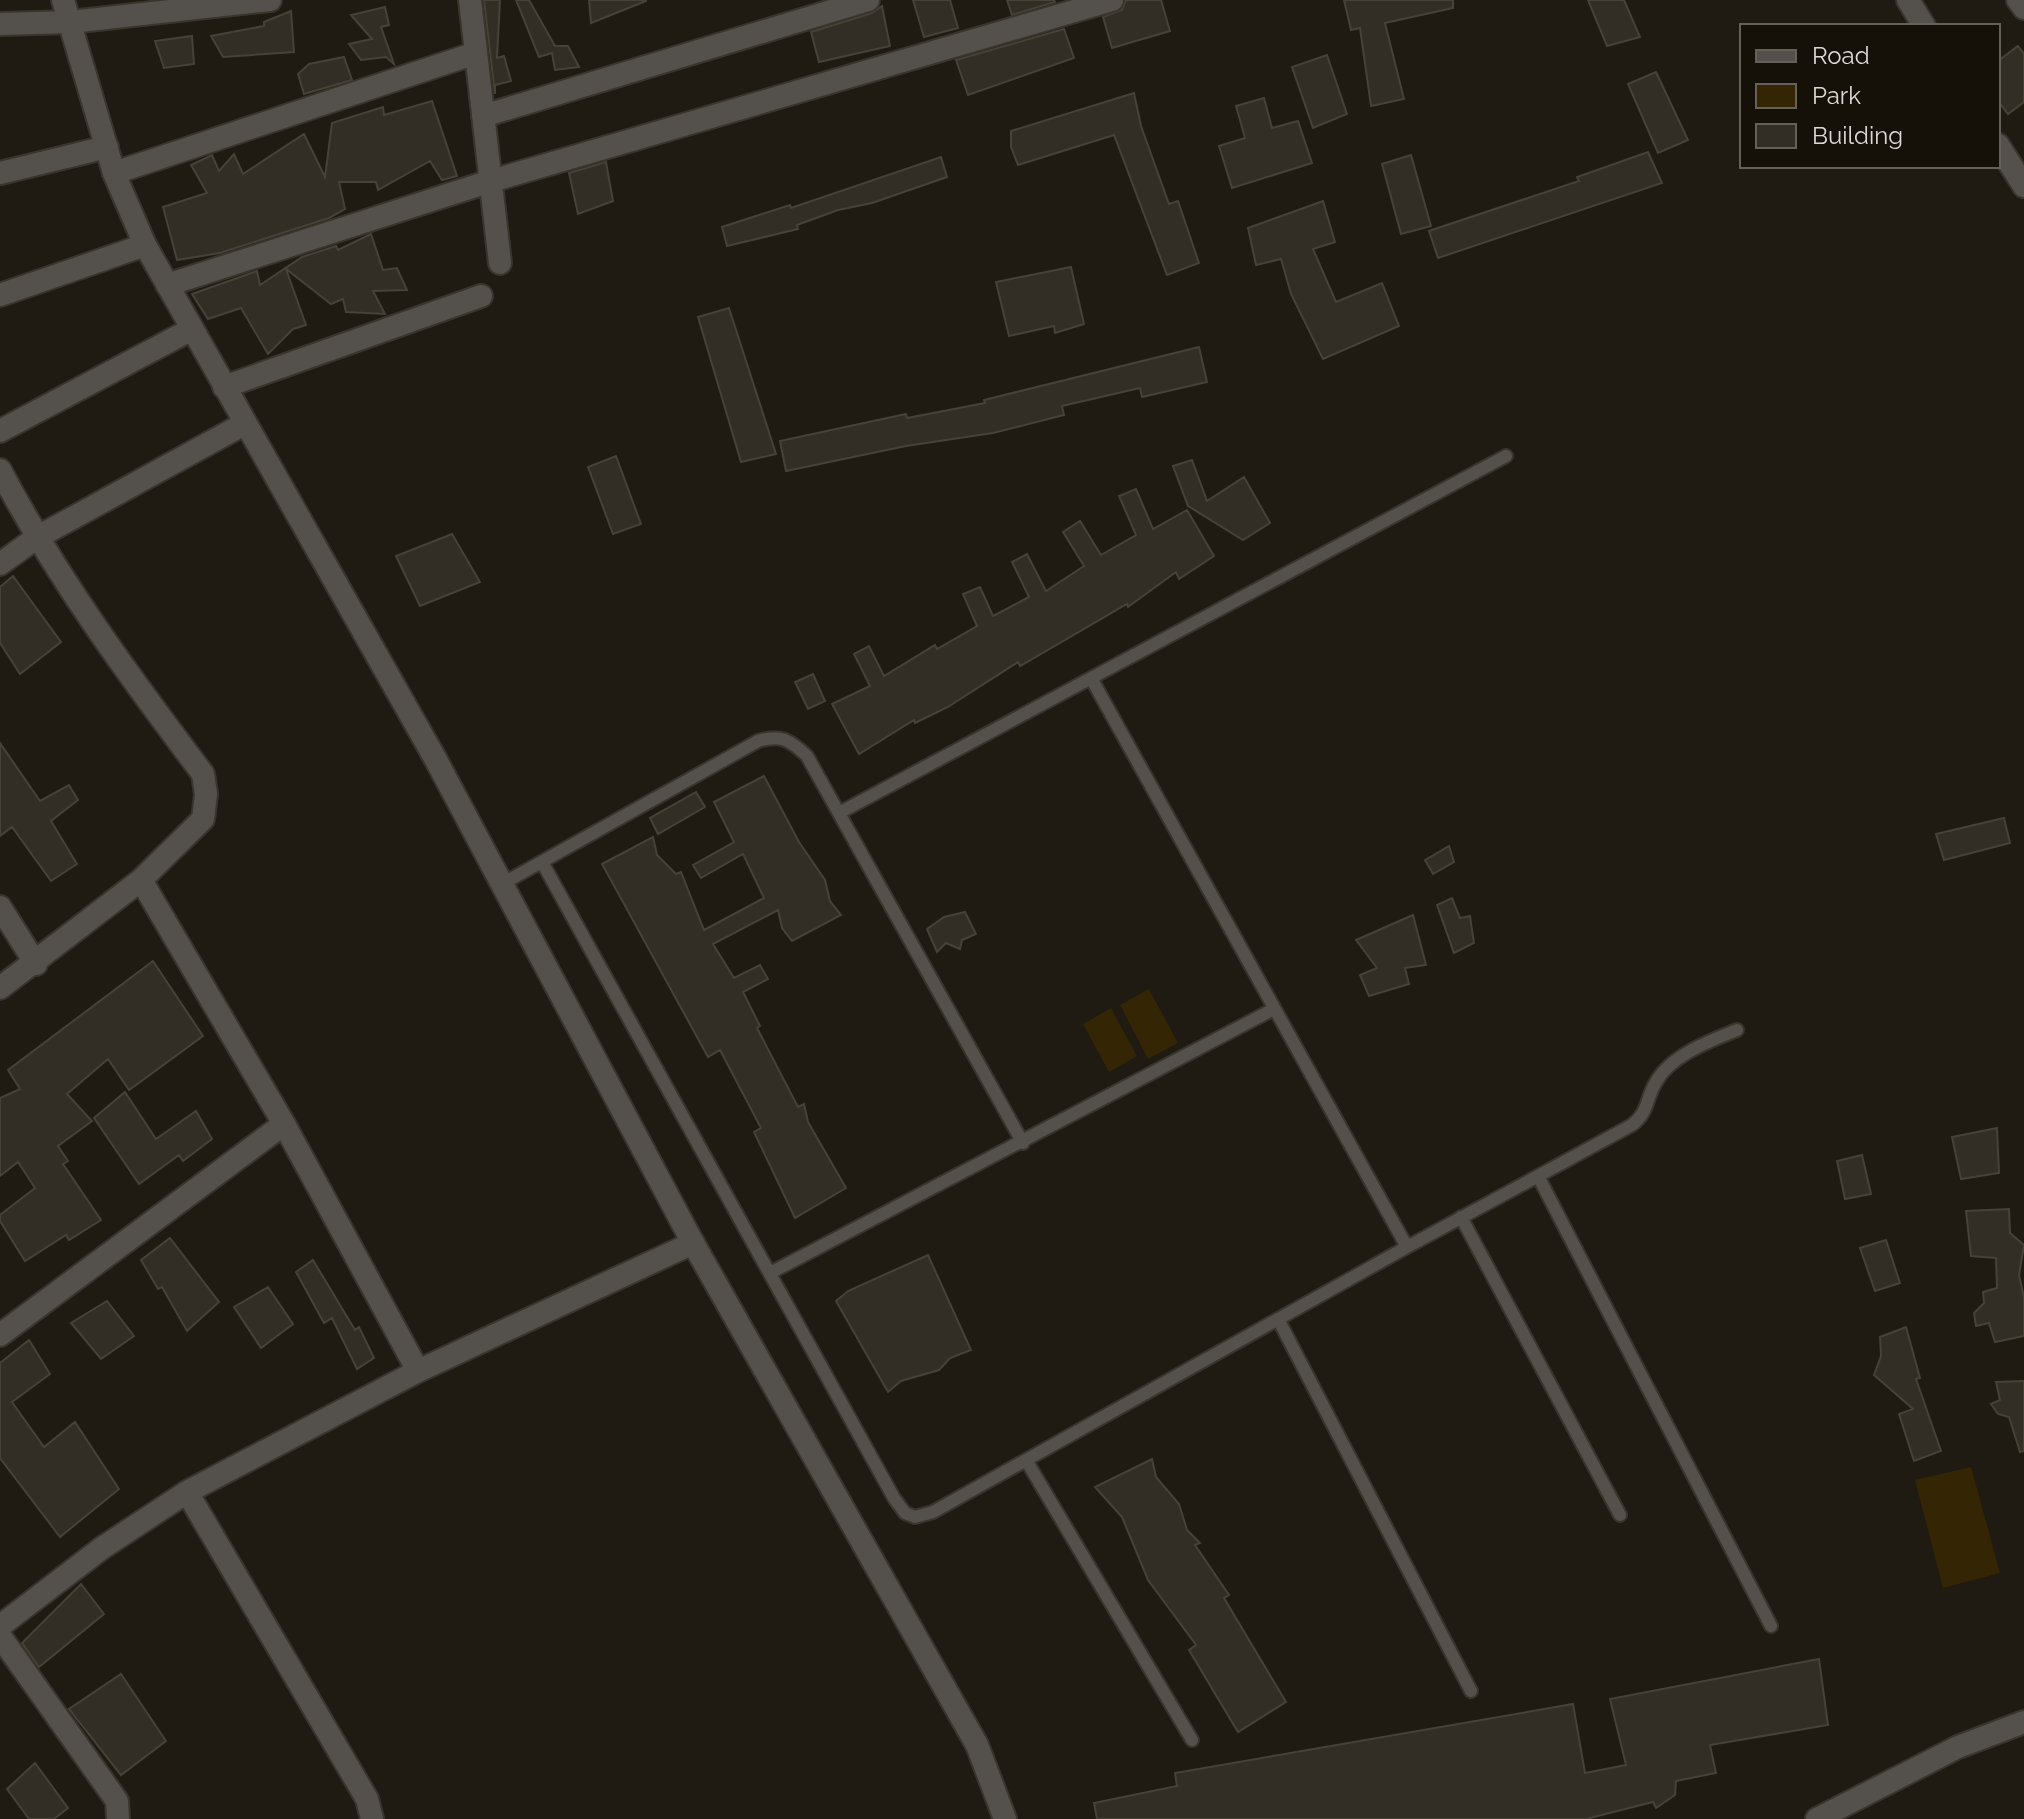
<svg xmlns="http://www.w3.org/2000/svg" width="2024" height="1819" font-family="Raleway,sans-serif">
<style>
.green{fill:#342504}
.building{fill:#322e25;stroke:#464238;stroke-width:2}
.lines{fill:none;stroke-linecap:round;stroke-linejoin:round}
.service-casing{stroke:#39352d;stroke-width:16}
.minor-casing{stroke:#39352d;stroke-width:26}
.tertiary-casing{stroke:#39352d;stroke-width:26}
.service{stroke:#54514d;stroke-width:12}
.minor{stroke:#54514d;stroke-width:22}
.tertiary{stroke:#54514d;stroke-width:22}
</style>
<rect width="100%" height="100%" fill="#1f1a12"/>
<!-- green -->
<path class="green" d="M1149 989 1178 1043 1148 1059 1120 1005Z
M1111 1008 1137 1056 1109 1072 1083 1024Z
M1971 1467 2000 1573 1943 1588 1915 1480Z"/>
<!-- building -->
<path class="building" d="M484 0H500L497 58 504 56 511 81 495 85V94Z
M516 0H529L555 46H568L579 67 555 70 552 53 539 57Z
M589 0H646V1L591 23Z
M913 0H950L958 28 924 37Z
M1007 0H1054L1055 2 1012 15Z
M1126 0H1161L1170 31 1112 48 1103 17 1122 10Z
M1344 0H1453V8L1385 23 1404 99 1371 106 1360 28 1351 30Z
M1588 0H1624L1640 37 1607 46Z
M882 6 890 46 819 62 811 32 872 13Z
M385 7 389 25 381 27 394 64 386 57 361 60 349 44 372 39 351 15Z
M291 11 294 52 223 57 211 36 264 26V22Z
M1064 29 1074 58 968 95 956 60Z
M192 36 194 64 164 68 155 41Z
M2018 46 2024 54V102L2008 114 1998 101V61Z
M1327 55 1347 114 1313 128 1292 67Z
M344 57 352 80 304 94 298 74 309 64Z
M1656 72 1688 140 1658 153 1628 84Z
M1134 93 1141 126 1169 204 1178 201 1199 263 1167 275 1114 135 1018 165 1011 147V131Z
M1264 98 1272 128 1298 121 1312 163 1232 188 1219 146 1245 138 1236 106Z
M432 101 457 176 442 180 430 161 378 190 376 182H339L345 209 329 218 220 253 177 260 163 207 207 193 191 165 212 155 219 171 234 154 243 174 304 134 325 177 332 123 383 107 384 115Z
M1648 152 1662 183 1438 258 1429 231 1579 181 1577 177Z
M1411 155 1431 226 1401 234 1382 164Z
M941 157 947 177 872 203 838 210 797 225 798 229 727 246 722 227 790 205 791 208Z
M606 162 613 201 578 214 569 173Z
M1323 201 1335 242 1313 249 1336 302 1382 283 1399 326 1323 359 1291 294 1281 259 1256 265 1248 228Z
M371 234 383 270 397 268 407 290 373 291 385 314 346 312 343 299 331 304 286 269 306 325 293 329 268 354 241 308 208 319 192 294 257 271 260 285 302 257 336 246 338 250Z
M1071 267 1084 324 1055 333 1054 326 1009 336 996 282Z
M729 308 776 454 741 462 698 317Z
M1199 347 1207 382 1142 397 1140 388 1062 406 1064 415 993 433 906 446 786 471 780 441 906 414 907 418 985 403 984 400Z
M616 456 641 524 613 534 588 467Z
M1192 460 1207 501 1244 477 1270 523 1243 540 1188 506 1173 466Z
M1136 489 1153 529 1187 510 1214 556 1179 579 1176 572 1128 607 1127 604 1020 666 1018 662 948 707 915 723 914 720 859 754 832 704 870 686 854 654 869 646 884 676 935 645 937 649 977 626 963 594 980 587 993 616 1029 597 1012 562 1027 554 1046 591 1084 566 1063 532 1080 521 1101 555 1136 535 1119 496Z
M452 534 480 582 420 606 396 556Z
M13 576 61 642 20 674 0 643V587Z
M813 674 825 701 808 709 795 682Z
M0 743 40 801 69 785 78 800 51 821 77 864 51 881 12 827 0 836Z
M764 776 799 842 825 880 830 901 841 915 792 941 782 928 778 910 713 944 734 978 760 965 768 979 743 992 760 1026 757 1028 798 1107 804 1104 808 1122 846 1188 795 1218 754 1132 761 1128 720 1050 708 1057 602 864 653 837 657 855 676 874 681 872 704 930 764 898 743 854 701 878 693 865 734 842 714 802Z
M696 792 705 807 658 834 650 818Z
M2004 818 2010 843 1944 860 1936 834Z
M1449 846 1454 862 1433 874 1425 860Z
M1452 898 1460 918 1470 916 1474 943 1454 953 1437 905Z
M965 912 976 934 962 940 960 949 946 943 937 952 927 929 944 917Z
M1413 915 1426 965 1405 968 1409 984 1369 996 1360 975 1377 968 1356 940Z
M153 961 203 1036 129 1090 108 1059 67 1094 92 1121 58 1146 68 1161 63 1164 101 1220 69 1240 66 1235 25 1261 0 1221V1215L35 1188 18 1162 0 1176V1098L20 1089 8 1070Z
M125 1092 156 1139 196 1111 212 1139 183 1161 179 1155 139 1184 94 1118Z
M1997 1128 1999 1173 1961 1179 1952 1137Z
M1862 1155 1871 1194 1845 1199 1837 1161Z
M2009 1209 2010 1233 2024 1245 2019 1275 2024 1298V1336L1995 1342 1989 1323 1976 1326 1974 1313 1984 1303 1983 1292 1997 1288 1996 1258 1971 1256 1966 1211Z
M170 1238 219 1302 187 1331 162 1287 158 1289 141 1260Z
M1886 1240 1900 1283 1875 1291 1860 1248Z
M928 1255 971 1350 950 1358 939 1370 901 1381 888 1392 836 1301 848 1291Z
M313 1260 355 1330 359 1327 374 1358 357 1369 332 1318 324 1323 296 1272Z
M268 1287 293 1324 261 1348 234 1307Z
M107 1301 134 1336 101 1359 71 1323Z
M1906 1327 1920 1378 1916 1379 1941 1451 1914 1461 1899 1414 1913 1409 1874 1375 1881 1356 1880 1337Z
M29 1340 50 1374 12 1402 44 1447 75 1422 119 1489 60 1537 0 1458V1363Z
M2024 1381V1451L2020 1452 2009 1417 1998 1414 1991 1404 2000 1400 1996 1382Z
M1152 1459 1156 1477 1179 1504 1187 1530 1200 1543 1195 1545 1229 1595 1224 1598 1286 1702 1238 1732 1189 1650 1196 1645 1148 1580 1122 1517 1095 1487Z
M81 1584 104 1614 39 1667 22 1643Z
M1819 1659 1828 1725 1710 1745 1716 1773 1676 1781 1675 1795 1656 1808 1653 1802 1586 1819H1097L1094 1803 1177 1786 1175 1773 1573 1704 1585 1773 1626 1765 1610 1699Z
M121 1674 166 1741 121 1775 69 1709Z
M35 1763 68 1808 54 1819H29L7 1789Z"/>
<g class="lines">
<!-- service casing -->
<g class="service-casing">
<path id="service" d="M839 813 1506 456
M542 862 894 1498 905 1513 915 1517 933 1512 1407 1247C1300 1058 1198 867 1091 678
M502 884 758 741C781 734 790 740 807 756L1023 1143
M1538 1176 1771 1626
M1461 1217 1620 1515
M1407 1247 1632 1125C1649 1112 1646 1098 1656 1082 1671 1055 1710 1041 1737 1030
M770 1273 1272 1010
M1278 1319 1471 1691
M1026 1460 1192 1740"/>
</g>
<!-- minor casing -->
<g class="minor-casing">
<path id="minor" d="M470 0 500 263
M1908 0 1924 26
M2018 0 2024 8
M0 24 70 22 270 0
M483 116 868 0
M1998 145 2024 186
M0 173 107 147
M114 173 476 53
M167 285 491 181 1112 0
M0 295 145 245
M224 387 481 296
M0 431 192 329
M0 470C57 578 129 676 203 774L206 794 203 819 141 880
M0 564 36 538 244 424
M0 907 36 964
M0 988 141 880 284 1124 418 1371
M0 1335 284 1124
M0 1626 102 1548 187 1492
M0 1636 117 1801 118 1819
M372 1819 367 1799 187 1492 418 1371 693 1243
M1817 1819 1958 1747 2024 1722"/>
</g>
<!-- tertiary casing -->
<g class="tertiary-casing">
<path id="tertiary" d="M63 0 114 173 145 245 436 760 693 1243 977 1745 1005 1819"/>
</g>
<!-- service -->
<use href="#service" class="service"/>
<!-- minor -->
<use href="#minor" class="minor"/>
<!-- tertiary -->
<use href="#tertiary" class="tertiary"/>
</g>
<!-- legend -->
<rect x="1740" y="24" width="260" height="144" fill="#151109" stroke="#65615a" stroke-width="2"/>
<rect x="1756" y="50" width="40" height="12" fill="#54514d" stroke="#65615a" stroke-width="2"/>
<text x="1812" y="64" font-size="24" fill="#dcd9d4">Road</text>
<rect x="1756" y="84" width="40" height="24" fill="#342504" stroke="#65615a" stroke-width="2"/>
<text x="1812" y="104" font-size="24" fill="#dcd9d4">Park</text>
<rect x="1756" y="124" width="40" height="24" fill="#322e25" stroke="#65615a" stroke-width="2"/>
<text x="1812" y="144" font-size="24" fill="#dcd9d4">Building</text>
</svg>
